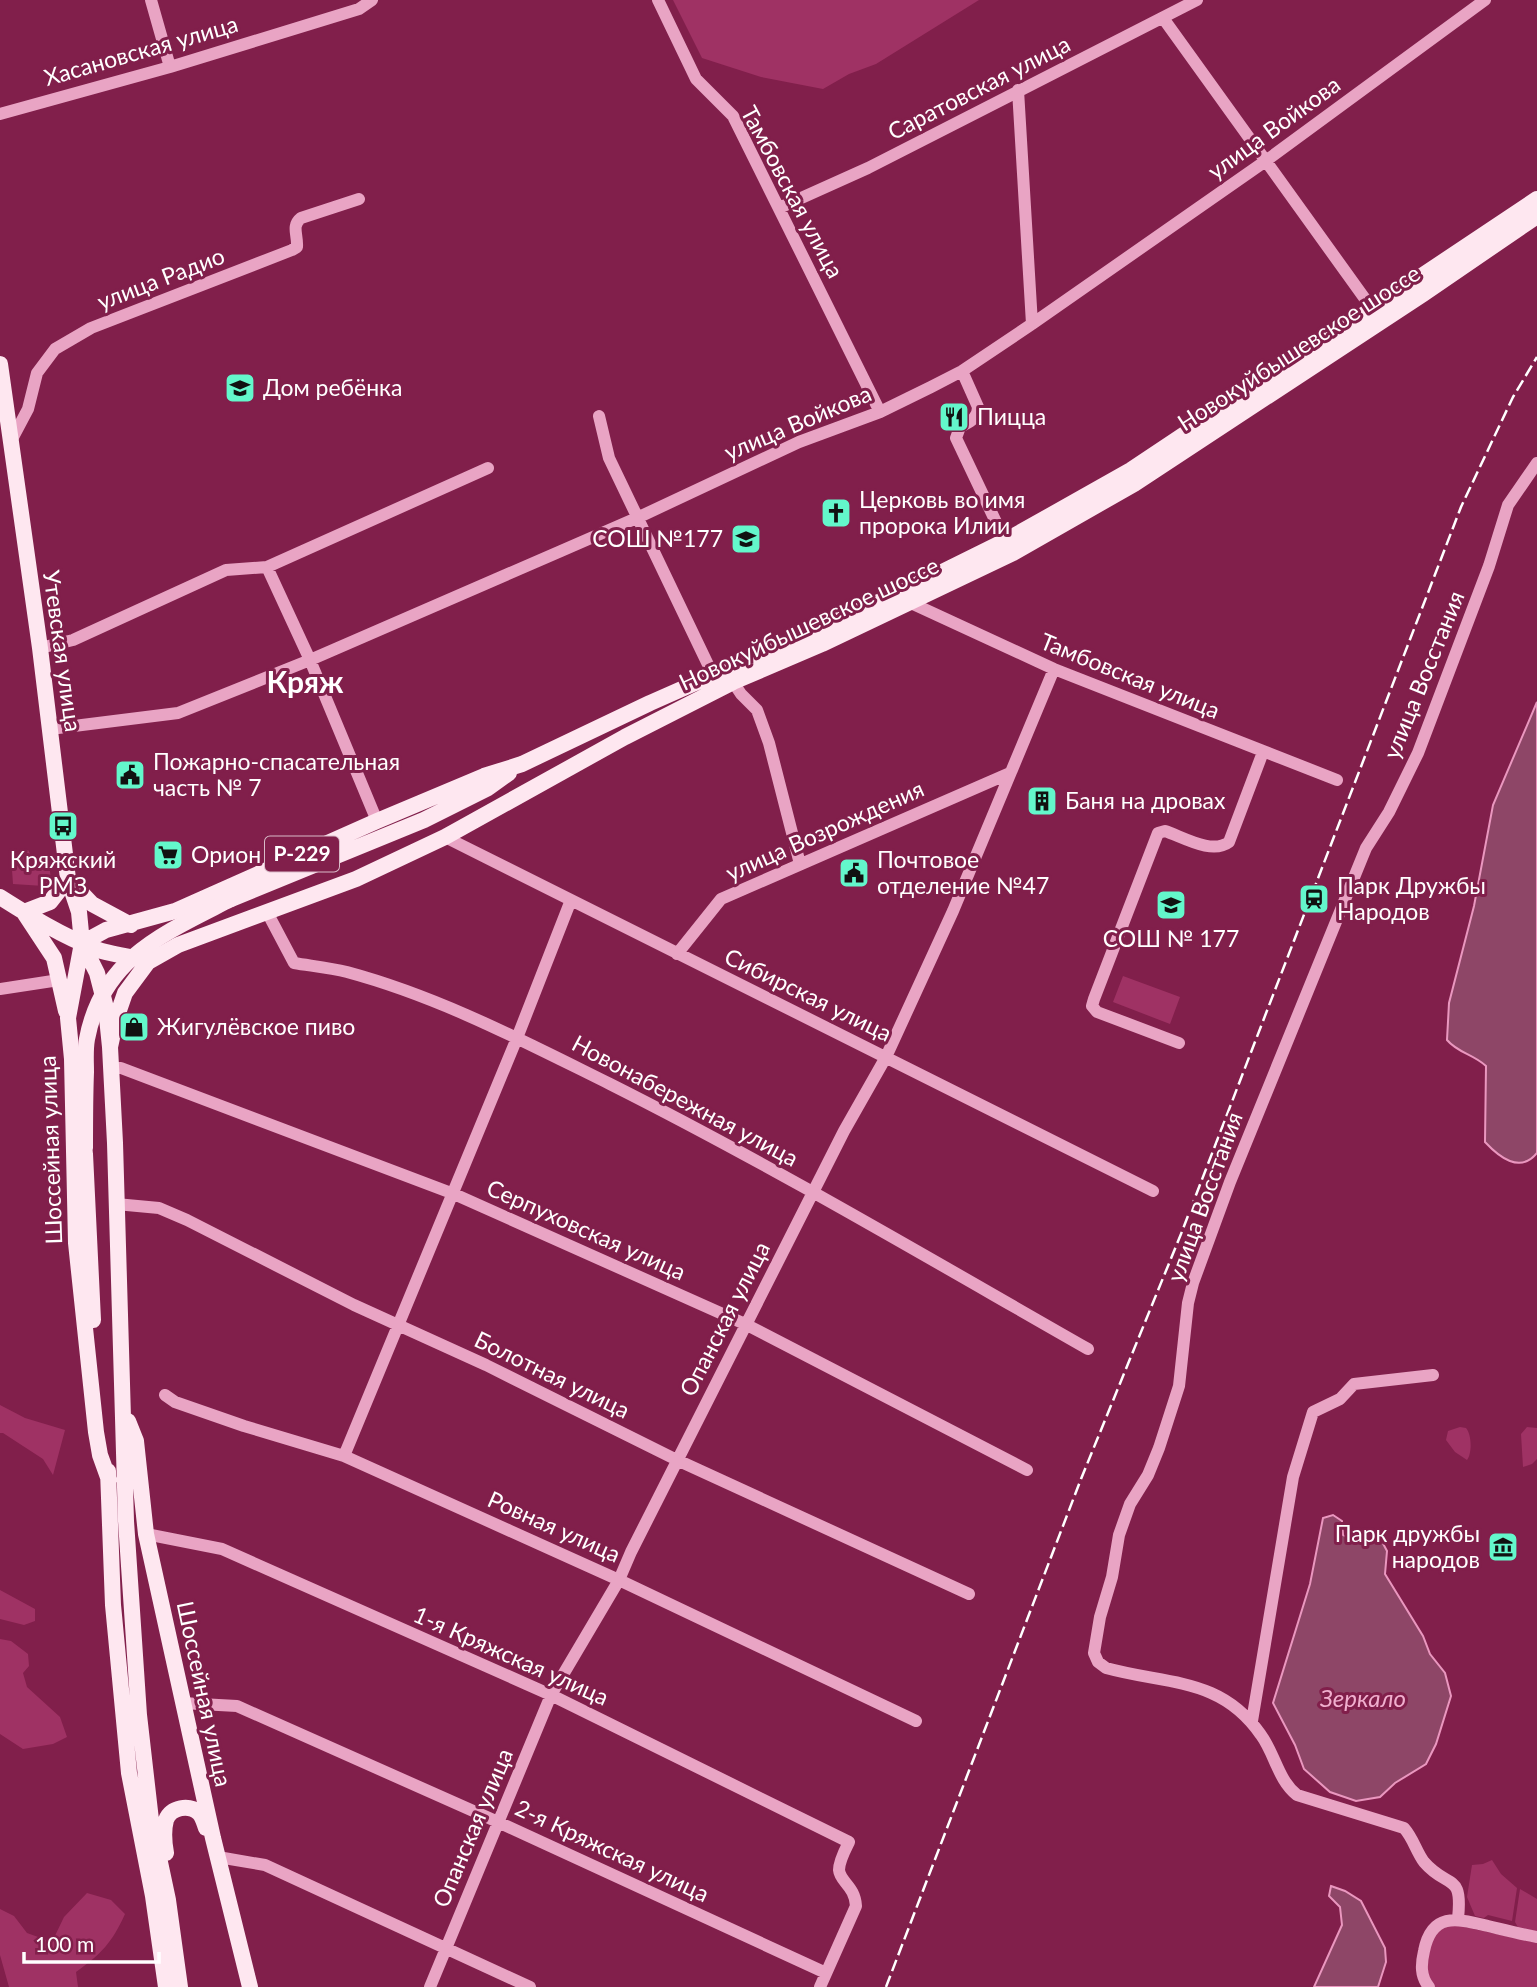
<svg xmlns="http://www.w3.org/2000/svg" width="1537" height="1987" font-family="Lato,sans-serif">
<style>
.green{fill:#9f3264}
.water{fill:#8e4667;stroke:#ea97bf;stroke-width:2}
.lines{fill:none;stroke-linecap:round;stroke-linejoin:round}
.minor{stroke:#e9a4c4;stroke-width:12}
.major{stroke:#fee7f0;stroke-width:16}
.rail{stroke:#fff;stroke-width:2.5;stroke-dasharray:12 5;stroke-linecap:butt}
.major-bridge{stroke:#fee7f0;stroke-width:16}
.labels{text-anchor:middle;stroke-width:6;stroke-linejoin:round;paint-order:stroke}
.shield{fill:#811f4b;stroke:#d9bcc9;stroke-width:2}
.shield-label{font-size:21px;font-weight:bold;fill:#fff}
.street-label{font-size:23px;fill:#fff;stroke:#811f4b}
.poi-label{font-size:23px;fill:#fff;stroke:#811f4b;text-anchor:start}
.water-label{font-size:24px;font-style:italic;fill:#f0afce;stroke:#811f4b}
.district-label{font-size:30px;font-weight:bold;fill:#fff;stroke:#811f4b}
</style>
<rect width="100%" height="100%" fill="#811f4b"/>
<!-- green -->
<path class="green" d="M673 0H979L876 64 849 74 823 89 761 77 702 58Z
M28 850 36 864 49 863 51 880 44 886 13 884 12 870 16 856Z
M1123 976 1180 997 1170 1024 1113 1002Z
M0 1405 25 1418 65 1430 53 1475 43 1459 3 1433H0Z
M1460 1427 1466 1428C1472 1435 1472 1454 1467 1460L1455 1452 1446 1440 1448 1431Z
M1527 1427 1537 1428V1459L1532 1464 1523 1467 1521 1434Z
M0 1590 35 1609V1621L24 1625 0 1619Z
M0 1639 11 1641 28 1654 29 1666 23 1673 27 1687 60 1717 67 1737 53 1744 23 1749 0 1734Z
M1492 1860 1501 1874 1517 1888 1512 1921 1488 1915 1484 1918 1475 1916 1467 1897 1472 1865 1483 1864Z
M1520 1889 1537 1899V1933L1519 1929 1515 1922Z
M87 1893 111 1900 125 1914C112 1943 101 1954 76 1972L78 1987H9L0 1955V1909L14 1916 27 1933 52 1942 64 1917Z
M1455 1925 1537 1943V1987H1435L1426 1972 1429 1944 1441 1928Z"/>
<!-- water -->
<path class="water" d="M1537 702V1153C1520 1174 1499 1157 1485 1142L1486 1066C1473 1054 1458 1053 1447 1040L1449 1003 1474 906 1493 805Z
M1333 1515 1342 1521 1343 1535 1355 1542 1368 1532 1379 1536 1387 1551 1385 1574 1423 1636 1430 1654 1445 1673 1451 1696 1436 1744 1426 1764 1395 1783 1380 1797 1356 1801 1330 1792 1304 1769 1295 1745 1273 1703 1310 1584 1323 1518Z
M1331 1886 1345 1891 1361 1901 1385 1948 1386 1962 1378 1987H1314L1342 1925 1340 1907 1329 1896Z"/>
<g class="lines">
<!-- minor -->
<path class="minor" d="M151 0 170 67
M658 0 696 79 733 116 880 412
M1163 18 1373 310
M1018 90 1032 324
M0 114 170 67 359 9 372 0
M779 208 868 168 1197 0
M962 371 978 407C978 419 969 422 960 427L956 438 1005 541
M599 416 609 458 713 675
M10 443 28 409 37 373 55 349 91 328 292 250 297 247C298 235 291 226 301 218L359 199
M267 567 488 468
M911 603 1054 669 1337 780
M40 648 73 640 226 570 267 567 310 660 377 821
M733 682 741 694 757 710 769 743 800 864
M50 729 178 713 310 660 561 551 639 517 799 442 880 412 931 387 962 371 1032 324 1267 160 1485 0
M445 837 1153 1191
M267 912 294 963C312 966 330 968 347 972 440 997 525 1042 610 1084 773 1166 930 1259 1088 1349
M677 954 721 899 1010 773
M0 989 59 980
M1179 1043 1097 1012 1092 1006 1094 999 1158 833 1165 831C1183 837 1212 855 1229 842L1263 752
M111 1068H121L454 1194 745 1324 1027 1470
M116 1204 159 1208 187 1220 354 1305 486 1365 677 1460 969 1594
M165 1395 175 1402 244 1426 344 1456 619 1580 916 1721
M344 1456 517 1038 571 900
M146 1534 222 1549 551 1695 849 1842C845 1850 839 1861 839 1870 840 1882 855 1886 856 1906L820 1987
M182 1703 237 1706 498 1822 826 1973
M1252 1721 1293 1477 1313 1412 1340 1399 1354 1384 1433 1375
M218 1857 265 1865 530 1987
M1458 1919C1463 1871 1448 1890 1424 1862 1416 1851 1413 1838 1404 1828L1297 1795C1278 1780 1275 1754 1261 1735 1221 1677 1168 1685 1106 1668L1098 1662 1094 1653 1100 1617 1112 1577 1119 1535 1130 1504 1148 1475 1159 1448 1179 1386 1188 1303 1193 1283 1230 1182 1366 848 1389 812 1418 753 1489 566 1508 505 1537 463
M430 1987 551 1695 619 1580 631 1552 844 1131 886 1057 953 911 1054 669
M1429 1987C1420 1976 1421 1964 1424 1951 1432 1911 1458 1919 1488 1926 1505 1930 1521 1934 1537 1937"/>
<!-- major -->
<path class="major" d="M0 364 40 648 68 879 79 912 82 943 68 1018 72 1059 76 1243 96 1432 100 1455 109 1480
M71 882 92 904 131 925
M0 897C30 916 62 936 96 949 111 955 128 955 144 961
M231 899 424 820 488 788 509 773
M24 912 50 902 68 879
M25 914 54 958 66 1011
M82 943 106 930 175 911 377 821 484 776 522 764 650 703 908 589 1005 541 1131 470 1537 199
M82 943 97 973 106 1008 110 1047 115 1143 126 1521 139 1715 151 1820 168 1900 180 1987
M110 1047 116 1019 125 993 148 962 178 945 356 879 445 837 625 737 733 682 822 644 1013 553 1134 484 1423 294 1537 216
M85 1154 93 1320
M128 1421 136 1441 146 1534 213 1838 250 1987
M108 1471 113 1605 129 1773 153 1896 166 1987
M166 1853C164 1842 163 1831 166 1820 171 1807 189 1804 199 1813 203 1817 204 1823 206 1828"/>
<!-- rail -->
<path class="rail" d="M886 1987 1081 1479 1181 1234 1461 507 1513 397 1537 357"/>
<!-- major-bridge -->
<path class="major-bridge" d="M85 1148C85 1122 85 1097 86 1072 86 1061 85 1050 87 1039 102 958 165 933 231 899"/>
</g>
<!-- icons -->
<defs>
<g id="school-square" transform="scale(1.575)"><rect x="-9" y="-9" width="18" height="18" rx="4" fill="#63f7cb" stroke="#811f4b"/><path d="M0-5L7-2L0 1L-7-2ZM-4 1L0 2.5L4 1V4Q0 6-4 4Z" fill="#111"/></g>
<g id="restaurant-square" transform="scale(1.575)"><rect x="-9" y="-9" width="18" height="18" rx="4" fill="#63f7cb" stroke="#811f4b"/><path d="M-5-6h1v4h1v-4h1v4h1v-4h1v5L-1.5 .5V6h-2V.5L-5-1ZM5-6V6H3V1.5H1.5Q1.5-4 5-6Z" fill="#111"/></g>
<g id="church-square" transform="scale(1.575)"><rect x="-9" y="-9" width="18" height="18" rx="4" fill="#63f7cb" stroke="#811f4b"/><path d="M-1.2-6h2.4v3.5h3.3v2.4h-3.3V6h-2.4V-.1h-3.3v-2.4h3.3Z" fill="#111"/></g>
<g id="civic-square" transform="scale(1.575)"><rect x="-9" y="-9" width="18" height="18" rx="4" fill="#63f7cb" stroke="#811f4b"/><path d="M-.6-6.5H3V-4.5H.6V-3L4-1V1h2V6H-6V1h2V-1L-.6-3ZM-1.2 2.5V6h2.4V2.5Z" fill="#111"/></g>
<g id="building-square" transform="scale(1.575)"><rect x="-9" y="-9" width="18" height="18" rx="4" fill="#63f7cb" stroke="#811f4b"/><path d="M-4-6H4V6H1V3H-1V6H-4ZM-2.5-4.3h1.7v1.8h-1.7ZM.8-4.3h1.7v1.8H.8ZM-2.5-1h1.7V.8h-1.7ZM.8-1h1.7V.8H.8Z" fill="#111"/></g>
<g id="bus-square" transform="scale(1.575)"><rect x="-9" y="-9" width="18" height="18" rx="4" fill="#63f7cb" stroke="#811f4b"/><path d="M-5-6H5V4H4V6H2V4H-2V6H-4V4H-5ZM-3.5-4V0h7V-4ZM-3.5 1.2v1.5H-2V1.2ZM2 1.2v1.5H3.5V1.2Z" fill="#111"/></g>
<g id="supermarket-square" transform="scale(1.575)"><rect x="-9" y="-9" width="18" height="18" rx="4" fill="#63f7cb" stroke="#811f4b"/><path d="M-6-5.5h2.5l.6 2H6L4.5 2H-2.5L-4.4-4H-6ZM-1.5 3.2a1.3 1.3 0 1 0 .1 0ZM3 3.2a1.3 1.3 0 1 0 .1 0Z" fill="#111"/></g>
<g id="station-square" transform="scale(1.575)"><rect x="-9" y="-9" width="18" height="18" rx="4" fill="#63f7cb" stroke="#811f4b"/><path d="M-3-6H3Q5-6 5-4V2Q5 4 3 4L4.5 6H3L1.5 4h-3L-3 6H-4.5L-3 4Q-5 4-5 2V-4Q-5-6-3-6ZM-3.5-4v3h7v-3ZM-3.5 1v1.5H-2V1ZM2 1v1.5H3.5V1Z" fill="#111"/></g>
<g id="shop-square" transform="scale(1.575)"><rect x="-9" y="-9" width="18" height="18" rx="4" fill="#63f7cb" stroke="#811f4b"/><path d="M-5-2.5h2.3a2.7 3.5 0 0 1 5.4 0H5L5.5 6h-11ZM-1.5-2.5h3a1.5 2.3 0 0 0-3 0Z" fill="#111"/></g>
<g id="museum-square" transform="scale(1.575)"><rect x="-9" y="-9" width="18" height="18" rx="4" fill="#63f7cb" stroke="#811f4b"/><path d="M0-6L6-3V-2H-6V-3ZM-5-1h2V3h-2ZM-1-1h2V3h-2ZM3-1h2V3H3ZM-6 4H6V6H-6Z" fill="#111"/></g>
</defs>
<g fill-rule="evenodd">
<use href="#school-square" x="240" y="388"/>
<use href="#restaurant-square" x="954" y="417"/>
<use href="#church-square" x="836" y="513"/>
<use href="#school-square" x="746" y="539"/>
<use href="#civic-square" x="130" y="775"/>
<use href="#building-square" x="1042" y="801"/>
<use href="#bus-square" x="63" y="826"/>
<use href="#supermarket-square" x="168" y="855"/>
<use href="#civic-square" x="854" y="873"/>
<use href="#station-square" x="1314" y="899"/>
<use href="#school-square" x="1171" y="905"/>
<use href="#shop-square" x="134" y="1027"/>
<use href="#museum-square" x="1503" y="1547"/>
</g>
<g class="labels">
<!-- shield labels -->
<rect class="shield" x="265" y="836.5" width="74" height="35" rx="5"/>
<g class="shield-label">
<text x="302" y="861">Р-229</text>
</g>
<!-- street labels -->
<g class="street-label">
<text transform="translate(141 51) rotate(-16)" y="8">Хасановская улица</text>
<text transform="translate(979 88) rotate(-27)" y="8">Саратовская улица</text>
<text transform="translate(1274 128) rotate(-36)" y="8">улица Войкова</text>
<text transform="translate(792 192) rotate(62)" y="8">Тамбовская улица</text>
<text transform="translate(161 279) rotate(-21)" y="8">улица Радио</text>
<text transform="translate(1299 348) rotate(-33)" y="8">Новокуйбышевское шоссе</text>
<text transform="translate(798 423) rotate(-23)" y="8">улица Войкова</text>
<text transform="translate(809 624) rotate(-25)" y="8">Новокуйбышевское шоссе</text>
<text transform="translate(62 651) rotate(82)" y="8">Утевская улица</text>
<text transform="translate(1424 675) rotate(-68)" y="8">улица Восстания</text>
<text transform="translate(1130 676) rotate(22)" y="8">Тамбовская улица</text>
<text transform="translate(825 831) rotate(-24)" y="8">улица Возрождения</text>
<text transform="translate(808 995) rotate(26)" y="8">Сибирская улица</text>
<text transform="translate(685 1101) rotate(28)" y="8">Новонабережная улица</text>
<text transform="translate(51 1150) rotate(-92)" y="8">Шоссейная улица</text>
<text transform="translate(1205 1197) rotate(-70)" y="8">улица Восстания</text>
<text transform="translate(586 1230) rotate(24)" y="8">Серпуховская улица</text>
<text transform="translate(725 1319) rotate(-63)" y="8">Опанская улица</text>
<text transform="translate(552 1375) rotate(26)" y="8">Болотная улица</text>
<text transform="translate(554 1527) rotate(24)" y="8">Ровная улица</text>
<text transform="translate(511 1656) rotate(24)" y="8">1-я Кряжская улица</text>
<text transform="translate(204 1694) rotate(78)" y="8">Шоссейная улица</text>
<text transform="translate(473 1828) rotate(-67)" y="8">Опанская улица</text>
<text transform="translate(612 1851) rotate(25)" y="8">2-я Кряжская улица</text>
</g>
<!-- poi labels -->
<g class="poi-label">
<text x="263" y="396">Дом ребёнка</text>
<text x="977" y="425">Пицца</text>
<text x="859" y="508">Церковь во имя<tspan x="859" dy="26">пророка Илии</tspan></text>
<text x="723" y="547" text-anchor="end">СОШ №177</text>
<text x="153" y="770">Пожарно-спасательная<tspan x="153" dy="26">часть № 7</tspan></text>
<text x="1065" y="809">Баня на дровах</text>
<text x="191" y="863">Орион</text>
<text x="63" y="868" text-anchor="middle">Кряжский<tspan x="63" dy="26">РМЗ</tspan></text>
<text x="877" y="868">Почтовое<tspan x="877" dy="26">отделение №47</tspan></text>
<text x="1337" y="894">Парк Дружбы<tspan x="1337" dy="26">Народов</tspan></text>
<text x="1171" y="947" text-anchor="middle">СОШ № 177</text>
<text x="157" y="1035">Жигулёвское пиво</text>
<text x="1480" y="1542" text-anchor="end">Парк дружбы<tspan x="1480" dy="26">народов</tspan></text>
</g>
<!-- water labels -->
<g class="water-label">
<text x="1363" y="1707">Зеркало</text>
</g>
<!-- district labels -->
<g class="district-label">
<text x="305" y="693">Кряж</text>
</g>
</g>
<!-- scale -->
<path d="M24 1952v10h135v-10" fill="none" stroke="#ffffff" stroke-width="3.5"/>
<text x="35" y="1952" font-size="21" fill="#ffffff" stroke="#811f4b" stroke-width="5" paint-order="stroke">100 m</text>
</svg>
